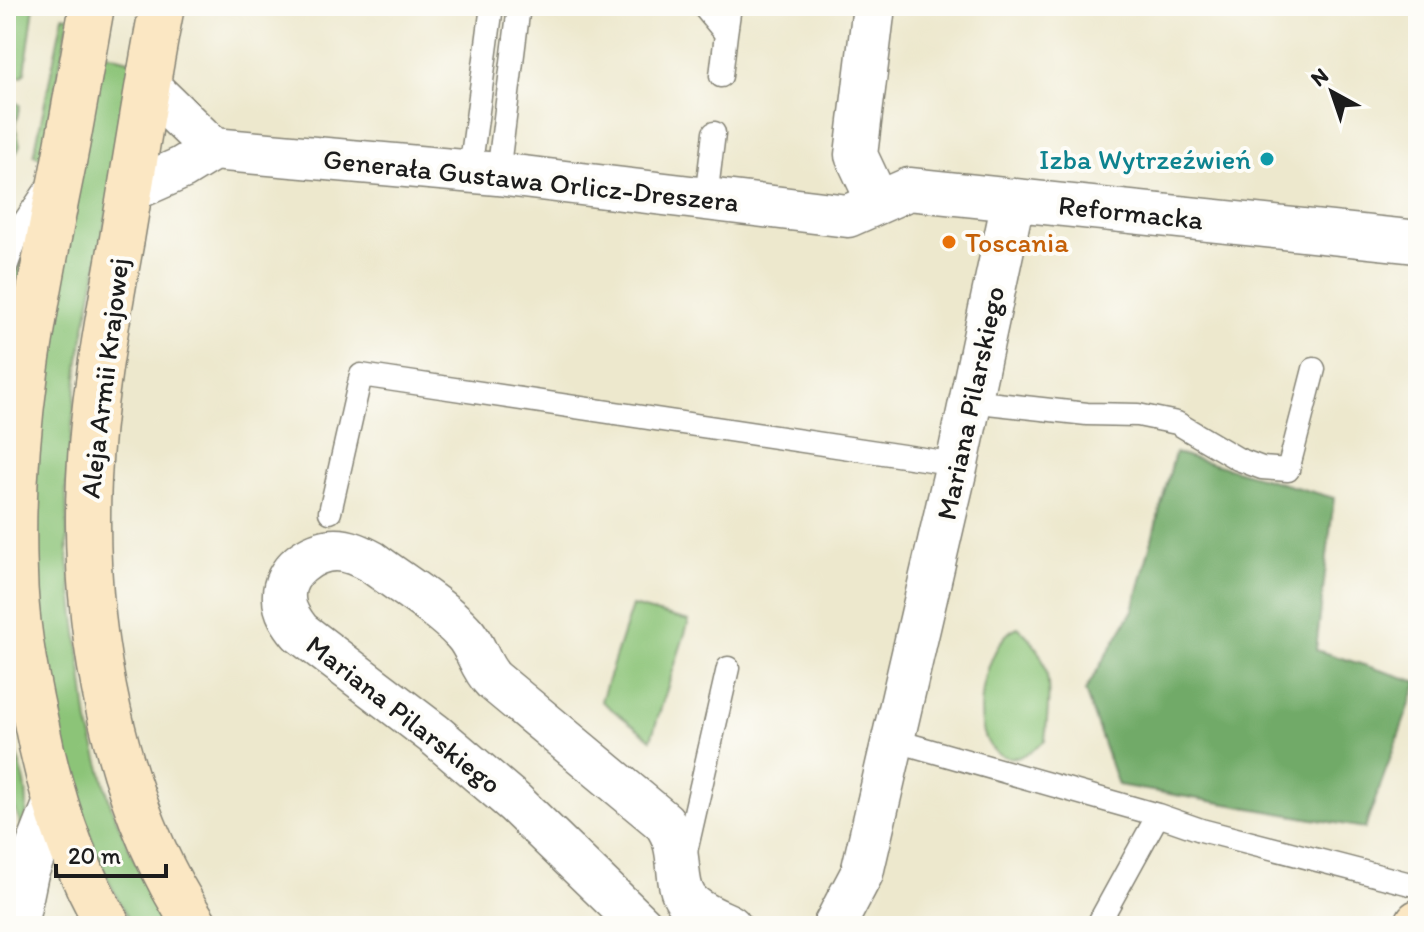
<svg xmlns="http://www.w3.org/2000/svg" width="1424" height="932" font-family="Itim,sans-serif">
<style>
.green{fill:#8cc478;stroke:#54704a;stroke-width:2}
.forest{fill:#71aa68;stroke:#466342;stroke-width:2}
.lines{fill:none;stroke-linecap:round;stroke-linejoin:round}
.lane-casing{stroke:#848274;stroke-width:25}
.street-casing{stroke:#848274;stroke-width:45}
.secondary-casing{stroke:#848274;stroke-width:47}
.lane{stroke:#fff;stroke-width:22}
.street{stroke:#fff;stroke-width:42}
.secondary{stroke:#fbe7c3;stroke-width:44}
.culture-dot{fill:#0f9aa8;stroke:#fdfcf7;stroke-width:3}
.food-dot{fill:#e8710a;stroke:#fdfcf7;stroke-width:3}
.labels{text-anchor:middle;stroke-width:8;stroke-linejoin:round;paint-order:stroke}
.culture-label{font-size:28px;fill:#0d838f;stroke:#fdfcf7;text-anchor:end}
.street-label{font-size:28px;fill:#1c1c1c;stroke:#fdfcf7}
.food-label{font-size:28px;fill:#c56008;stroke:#fdfcf7;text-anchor:start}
</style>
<rect width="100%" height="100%" fill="#fdfcf7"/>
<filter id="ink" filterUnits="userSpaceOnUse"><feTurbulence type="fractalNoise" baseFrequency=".0125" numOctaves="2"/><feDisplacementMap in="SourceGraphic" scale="16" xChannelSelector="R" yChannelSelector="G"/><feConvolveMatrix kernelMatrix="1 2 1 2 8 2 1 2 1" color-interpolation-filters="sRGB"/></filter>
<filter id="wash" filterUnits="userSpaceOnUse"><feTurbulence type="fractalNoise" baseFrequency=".006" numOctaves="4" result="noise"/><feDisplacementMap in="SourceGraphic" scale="32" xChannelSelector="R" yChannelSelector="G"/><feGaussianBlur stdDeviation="1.8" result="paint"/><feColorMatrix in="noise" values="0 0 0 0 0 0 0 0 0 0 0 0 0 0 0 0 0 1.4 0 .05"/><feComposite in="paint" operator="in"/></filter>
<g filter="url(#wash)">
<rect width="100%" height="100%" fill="#ede8cd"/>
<!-- green -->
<path class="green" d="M6 6H34L25 72 22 76H12L9 99 20 105 15 125 20 145 6 171Z
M63 16 69 17 42 159 34 155Z
M103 53 136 62 79 359 66 485 68 558 88 723 112 809 144 882 170 926H133C99 871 79 809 63 747 40 654 30 554 36 459 45 323 78 187 103 53Z
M30 229 6 356V302Z
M632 606 689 621 651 739 601 701Z
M1018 627C1057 661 1049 694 1045 741 1038 746 1027 756 1018 757 958 765 981 640 1018 627Z
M6 729C23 771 32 788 24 833L6 785Z"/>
<!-- forest -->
<path class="forest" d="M1175 453 1334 498 1316 650 1418 682 1365 828 1118 785 1085 691 1133 610Z"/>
</g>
<g filter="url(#ink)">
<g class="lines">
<!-- lane casing -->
<g class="lane-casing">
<path id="lane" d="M703 6 726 34 721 76
M726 34 730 6
M470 171 492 6
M498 174 519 6
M706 198 714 133
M6 267 20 228 47 188
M970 401 1087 414 1138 415 1177 423 1238 459 1262 468 1288 470 1314 369
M330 512 361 375 957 464
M893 740 1158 815 1201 830 1418 886
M685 856 728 668
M1097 926 1158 815"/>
</g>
<!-- street casing -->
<g class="street-casing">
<path id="street" d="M874 6 856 155 878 202
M149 87 213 149
M213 149 498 174 848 216 909 189 1418 242
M130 191 182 168 213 149
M16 926 27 873 55 802
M642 926 515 803 434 734 300 632C292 622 284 611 284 598 282 572 311 550 336 550 349 550 361 556 372 562 400 583 440 607 463 632 477 646 479 666 493 680L664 822C685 850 672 881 687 900 696 912 716 919 730 926
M834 926 862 873 957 464 1013 201"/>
</g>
<!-- secondary casing -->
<g class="secondary-casing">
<path id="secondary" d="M92 6C82 61 73 117 62 172 35 305 9 437 15 573 16 623 25 673 36 722 50 793 72 864 109 926
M162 6C147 83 135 161 122 239 108 318 92 399 89 479 82 628 113 800 196 926
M1417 926 1418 922"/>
</g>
<!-- lane -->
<use href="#lane" class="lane"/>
<!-- street -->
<use href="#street" class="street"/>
<!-- secondary -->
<use href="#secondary" class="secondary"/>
</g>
</g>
<!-- markers -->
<circle class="culture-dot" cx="1267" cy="159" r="8"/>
<circle class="food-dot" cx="949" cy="242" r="8"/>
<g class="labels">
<!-- culture labels -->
<g class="culture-label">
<text x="1251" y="169">Izba Wytrzeźwień</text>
</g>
<!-- street labels -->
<g class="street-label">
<text transform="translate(531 180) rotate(6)" y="10">Generała Gustawa Orlicz-Dreszera</text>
<text transform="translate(1131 212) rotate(6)" y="10">Reformacka</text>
<text transform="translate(104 378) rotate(-83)" y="10">Aleja Armii Krajowej</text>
<text transform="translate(970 403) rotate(-78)" y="10">Mariana Pilarskiego</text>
<text transform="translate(404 714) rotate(38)" y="10">Mariana Pilarskiego</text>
</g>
<!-- food labels -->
<g class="food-label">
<text x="965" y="252">Toscania</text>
</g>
</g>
<!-- margin -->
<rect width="1424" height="932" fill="none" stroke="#fdfcf7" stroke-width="32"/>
<!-- north arrow -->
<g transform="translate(1332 92) rotate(320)" stroke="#fdfcf7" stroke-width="6" paint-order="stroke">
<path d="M0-6L14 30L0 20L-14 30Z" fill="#1c1c1c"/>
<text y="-12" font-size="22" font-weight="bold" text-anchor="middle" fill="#1c1c1c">N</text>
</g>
<!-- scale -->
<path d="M56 864v12h110v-12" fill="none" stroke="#1c1c1c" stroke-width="4"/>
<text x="68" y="864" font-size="24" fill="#1c1c1c" stroke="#fdfcf7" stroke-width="6" paint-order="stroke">20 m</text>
</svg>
